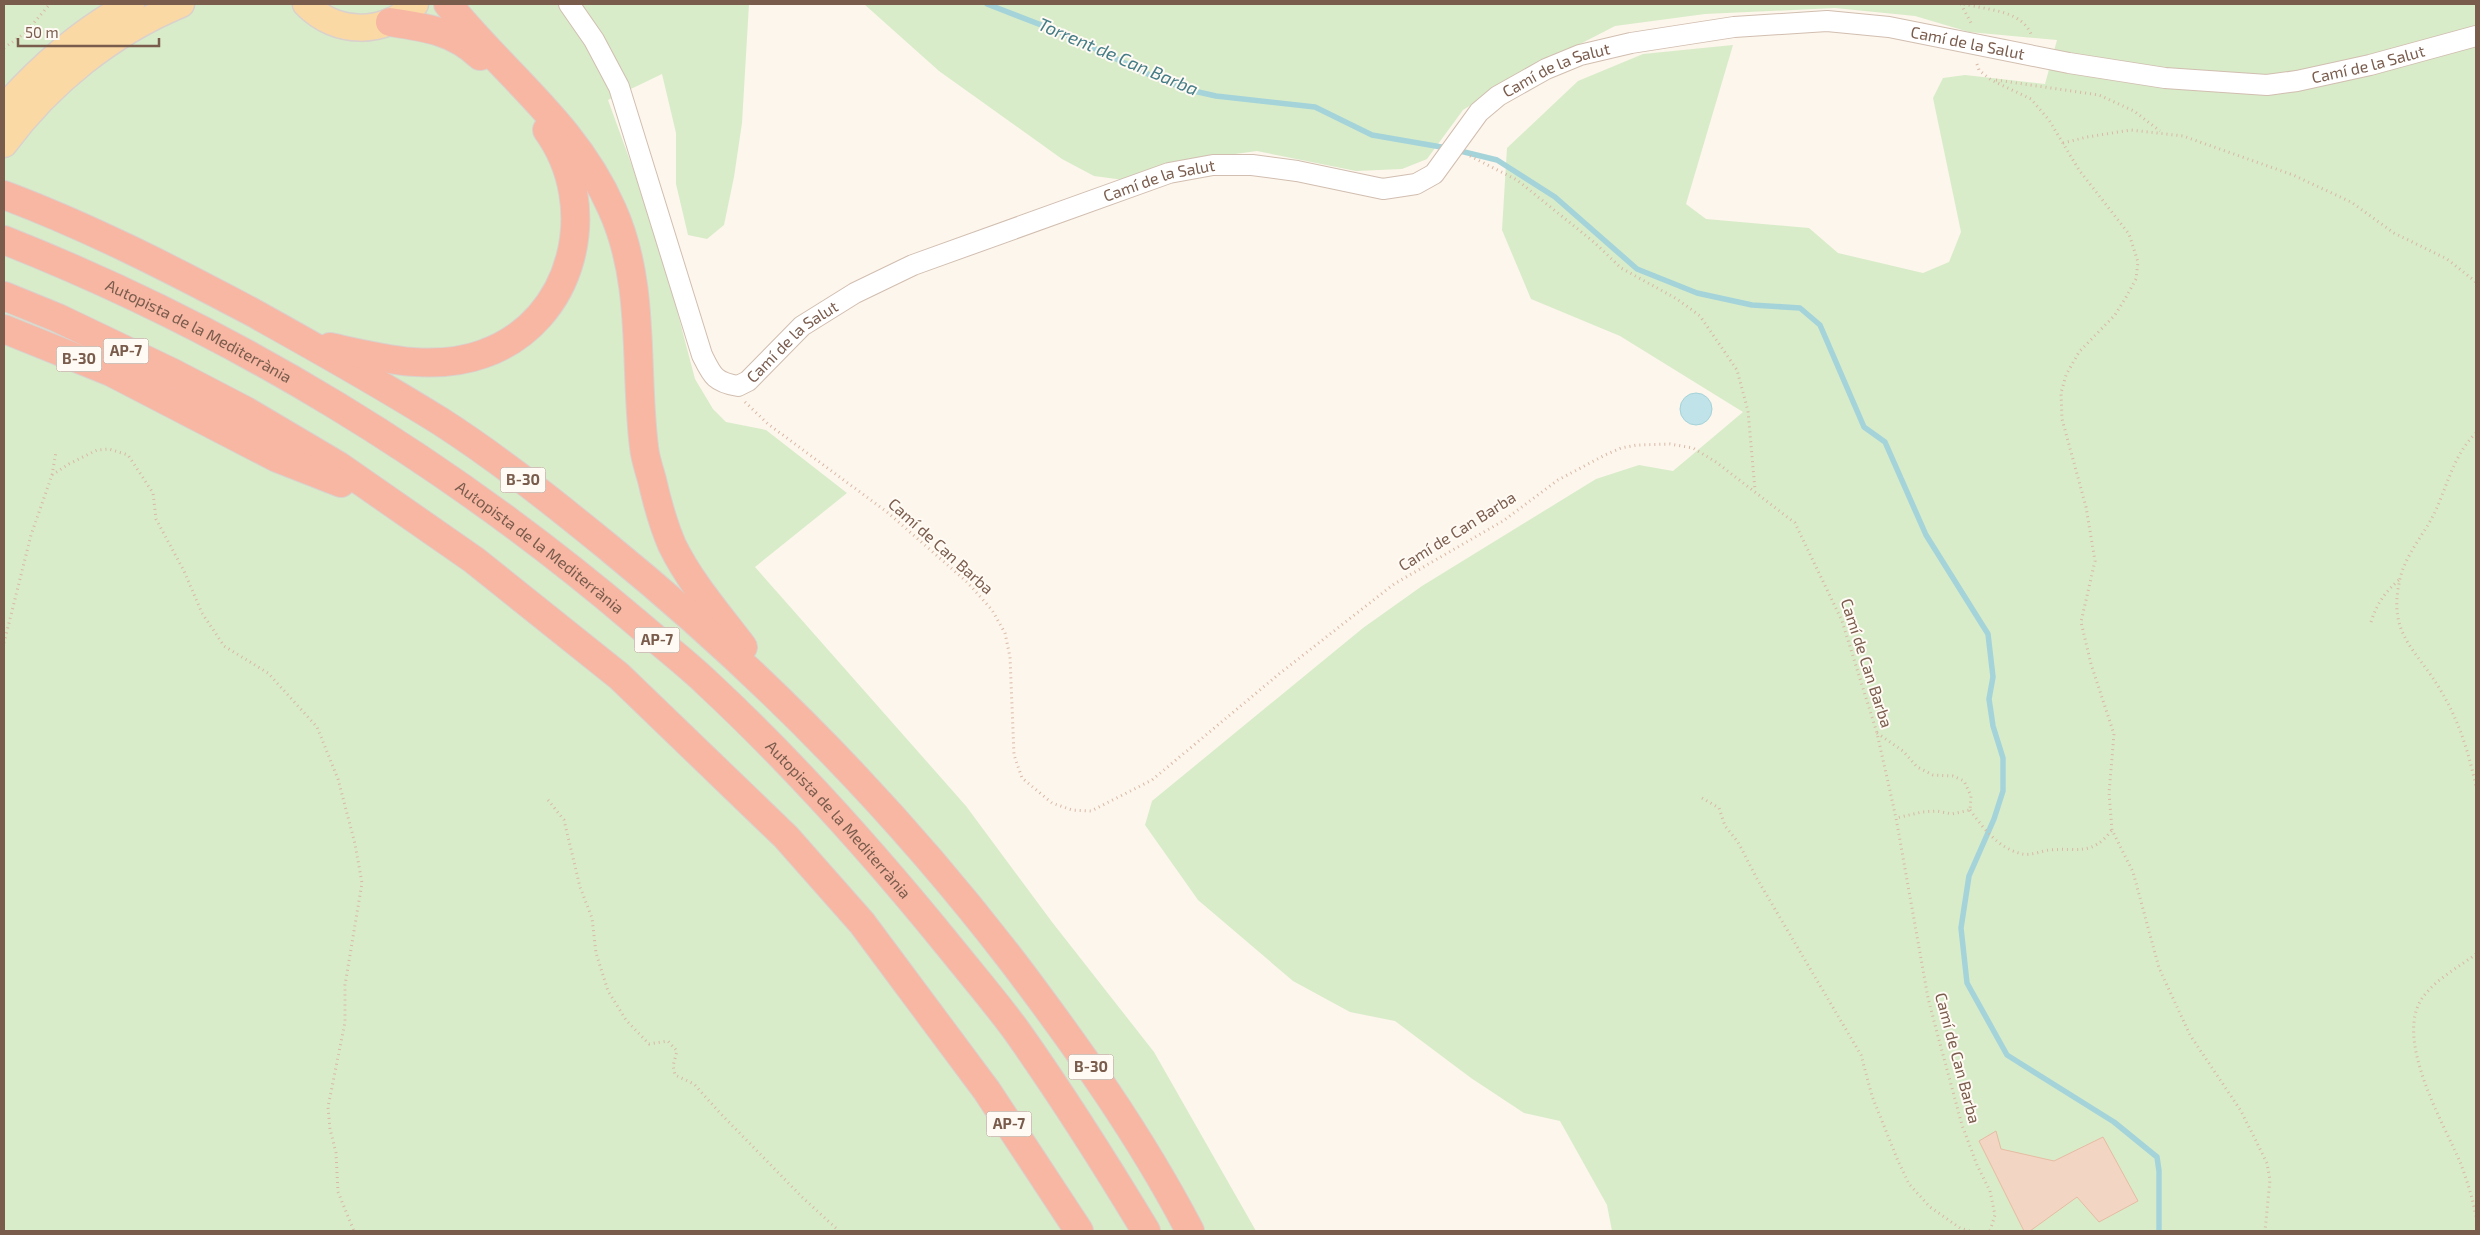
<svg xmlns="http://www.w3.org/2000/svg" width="2480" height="1235" font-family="'Exo 2',sans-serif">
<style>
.green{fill:#d8ecc9}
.water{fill:#bfe3e8;stroke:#a5d3da}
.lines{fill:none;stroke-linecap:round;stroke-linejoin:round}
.stream{stroke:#a5d3da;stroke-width:5.5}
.building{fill:#f3d5c3;stroke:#e6bba3}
.minor-casing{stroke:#d1beb0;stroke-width:22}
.major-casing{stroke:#dad1cd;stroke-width:29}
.highway-casing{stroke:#dad1cd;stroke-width:30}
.path{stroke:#d9b8a5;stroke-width:3;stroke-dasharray:1 4;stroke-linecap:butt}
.minor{stroke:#fff;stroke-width:20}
.major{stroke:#fbd9a5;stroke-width:26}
.highway{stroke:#f7b7a3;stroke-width:28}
.labels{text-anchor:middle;stroke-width:4;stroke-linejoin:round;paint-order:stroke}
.shield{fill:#fffaf3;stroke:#a28b7f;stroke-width:1}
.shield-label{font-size:15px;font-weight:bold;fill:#7a5c4d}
.street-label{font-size:16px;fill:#7a5c4d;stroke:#fffaf3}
.water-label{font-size:18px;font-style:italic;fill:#437c86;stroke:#fffaf3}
</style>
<rect width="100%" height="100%" fill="#fdf6ec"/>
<!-- green -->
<path class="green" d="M4 4H749L742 123 734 177 724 225 707 239 688 235 676 184V133L662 74 608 100 640 188 674 299 695 379 713 409 726 422 766 430 847 493 755 567 966 806 1052 922 1154 1052 1256 1231H4Z
M864 4H2476V1231H1612L1607 1205 1560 1121 1524 1113 1471 1078 1395 1021 1350 1012 1293 981 1198 900 1145 825 1152 801 1363 628 1422 586 1596 479 1639 465 1673 471 1743 412 1620 336 1531 299 1502 230 1507 148 1578 81 1643 54 1733 45 1686 204 1706 219 1809 228 1838 253 1923 273 1949 262 1961 232 1933 98 1943 78 1965 75 2045 84 2057 40 1969 32 1915 16 1835 8 1705 14 1615 26 1516 77 1463 110 1427 159 1402 169 1356 171 1257 151 1177 162 1124 180 1094 176 1062 159 939 71Z"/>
<!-- water -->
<path class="water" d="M1680 409a16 16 0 1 1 32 0a16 16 0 1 1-32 0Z"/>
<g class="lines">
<!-- stream -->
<path class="stream" d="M987 4 1062 33 1150 75 1185 89 1216 96 1315 107 1372 135 1447 148
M1456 150 1497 160 1555 197 1637 269 1697 293 1752 305 1800 308 1820 325 1864 427 1885 442 1926 535 1988 634 1993 677 1989 699 1993 726 2003 758V791L1994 819 1969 876 1961 928 1967 983 2007 1055 2114 1122 2157 1157 2159 1171V1231"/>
</g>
<!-- building -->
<path class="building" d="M1996 1131 2001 1149 2054 1161 2103 1137 2138 1201 2099 1222 2077 1197 2030 1231H2024L1979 1141Z"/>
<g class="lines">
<!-- minor casing -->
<g class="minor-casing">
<g id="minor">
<path id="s1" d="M569 4 594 40 619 87 702 355C712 375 714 382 738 386L748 381 802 326 855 293 913 265 1169 173 1213 165H1252L1297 171 1383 189 1416 184 1434 174 1479 112 1498 96 1546 69 1580 55 1631 43 1734 27 1827 21 1889 27 2069 63 2165 78 2267 85 2297 81 2370 65 2476 36"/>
</g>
</g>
<!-- major casing -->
<g class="major-casing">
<path id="major" d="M306 4C336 35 385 36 415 4
M4 108C41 66 82 30 131 4
M4 144C49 83 111 33 181 4"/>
</g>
<!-- highway casing -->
<g class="highway-casing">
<g id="highway">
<path d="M448 4C504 74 575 124 612 209 646 284 634 367 644 447 645 458 649 469 652 480 657 502 663 524 672 545 690 582 718 614 743 647"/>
<path d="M390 22C424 27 454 31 480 56"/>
<path d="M4 195C89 227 171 269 252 312 315 347 379 383 440 421 499 459 554 503 608 547 759 670 894 807 1013 962 1078 1048 1140 1135 1190 1231"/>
<path id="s2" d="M4 240C234 331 448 462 637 623 660 643 685 662 707 683 796 766 877 857 953 951 974 977 996 1003 1016 1030 1062 1095 1105 1163 1146 1231"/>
<path d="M4 296 58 318 173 373 246 411 339 466 474 560 619 676 786 837 862 923 987 1091 1079 1231"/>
<path d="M4 329 111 372 277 458 341 483"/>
<path d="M330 347C380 358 433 372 483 354 575 322 602 206 547 130"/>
</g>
</g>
<!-- path -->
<path class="path" d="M1961 4 1971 23
M1964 4C1987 10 2024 10 2032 37
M4 48 25 33 50 4
M1977 64 1979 70 1991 80 2031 99 2049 120 2079 170 2129 234 2138 262 2136 279 2125 299 2115 315 2079 352 2066 375 2061 393 2062 419 2086 507 2095 561 2081 622 2091 664 2114 734 2109 793 2112 830 2133 872 2159 968 2190 1035 2241 1111 2267 1163 2270 1180 2265 1231
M1996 80 2099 95 2134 111 2160 131
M2063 143 2087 137 2131 130 2183 136 2293 175 2351 202 2394 233 2447 259 2476 282
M1470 156 1517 180 1595 243 1621 268 1677 299 1700 316 1737 370 1748 411 1755 490
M745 402 768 424 887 512 967 582 992 610 1005 633 1010 657 1014 755 1022 778 1052 803 1072 810 1091 811 1152 780 1279 674 1394 584 1503 521 1558 480 1605 455 1621 448 1637 445 1670 444 1693 448 1716 462 1795 523 1842 621 1877 733 1896 818 1928 998 1939 1040 1962 1125 1977 1165 1990 1191 1995 1215 1990 1231
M2476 433C2453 455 2447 488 2433 516 2422 537 2405 556 2400 579 2387 635 2416 648 2441 691 2459 721 2469 753 2476 787
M52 475 69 464 97 450 109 449 128 455 153 493 156 519 184 571 202 613 224 646 268 673 317 727 338 779 355 844 362 883 345 985V1022L328 1107 330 1129 336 1153 338 1192 354 1231
M2371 622C2377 603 2385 592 2400 579
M4 643 31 535 52 475 56 452
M1877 733 1903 751 1917 767 1933 775 1953 776 1964 781 1971 796 1970 810 1952 814 1937 811 1922 812 1896 818
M1702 798 1719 808 1725 826 1738 842 1756 877 1861 1055 1872 1096 1898 1161 1909 1184 1930 1207 1960 1228 1970 1231
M548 800 564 820 580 887 592 918 596 953 608 991 626 1020 649 1044 668 1041 677 1051 673 1066 675 1075 694 1084 720 1113 802 1197 839 1231
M1970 810C1984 829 1998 848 2022 854 2030 856 2041 851 2049 850 2078 847 2091 857 2112 830
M2476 954C2459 967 2436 979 2423 997 2393 1038 2443 1122 2460 1162 2467 1180 2473 1199 2476 1217"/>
<!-- minor -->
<use href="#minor" class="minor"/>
<!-- major -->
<use href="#major" class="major"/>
<!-- highway -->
<use href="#highway" class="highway"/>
</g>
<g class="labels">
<!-- shield labels -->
<g class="shield">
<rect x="103.5" y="338.5" width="45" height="25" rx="4"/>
<rect x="56.5" y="346.5" width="45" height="25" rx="4"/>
<rect x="500.5" y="467.5" width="45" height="25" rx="4"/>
<rect x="634.5" y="627.5" width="45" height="25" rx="4"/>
<rect x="1068.5" y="1054.5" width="45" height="25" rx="4"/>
<rect x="986.5" y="1111.5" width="45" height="25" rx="4"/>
</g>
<g class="shield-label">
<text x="126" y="356">AP-7</text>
<text x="79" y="364">B-30</text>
<text x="523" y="485">B-30</text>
<text x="657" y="645">AP-7</text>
<text x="1091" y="1072">B-30</text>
<text x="1009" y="1129">AP-7</text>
</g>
<!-- street labels -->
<g class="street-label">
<text dy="6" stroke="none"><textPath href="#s1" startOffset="1772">Camí de la Salut</textPath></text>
<text dy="6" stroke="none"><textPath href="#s1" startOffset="2178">Camí de la Salut</textPath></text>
<text dy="6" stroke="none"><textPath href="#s1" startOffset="1352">Camí de la Salut</textPath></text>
<text dy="6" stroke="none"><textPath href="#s1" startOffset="904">Camí de la Salut</textPath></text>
<text dy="6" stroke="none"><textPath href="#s2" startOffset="215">Autopista de la Mediterrània</textPath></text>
<text dy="6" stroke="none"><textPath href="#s1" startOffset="499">Camí de la Salut</textPath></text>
<text transform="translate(1457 531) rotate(-32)" y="6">Camí de Can Barba</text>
<text transform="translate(941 546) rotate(42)" y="6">Camí de Can Barba</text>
<text dy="6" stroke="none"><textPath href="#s2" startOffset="620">Autopista de la Mediterrània</textPath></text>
<text transform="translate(1867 663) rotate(72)" y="6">Camí de Can Barba</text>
<text dy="6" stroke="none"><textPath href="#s2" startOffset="1025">Autopista de la Mediterrània</textPath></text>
<text transform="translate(1958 1058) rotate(75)" y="6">Camí de Can Barba</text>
</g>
<!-- water labels -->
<g class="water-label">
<text transform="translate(1118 57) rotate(23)" y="6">Torrent de Can Barba</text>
</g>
</g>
<!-- border -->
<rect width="2480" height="1235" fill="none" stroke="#7a5c4d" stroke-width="10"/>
<!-- scale -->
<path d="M18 38v8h141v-8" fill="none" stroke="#7a5c4d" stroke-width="2.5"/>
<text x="25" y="38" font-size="15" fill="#7a5c4d" stroke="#fffaf3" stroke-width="4" paint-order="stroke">50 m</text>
</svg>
